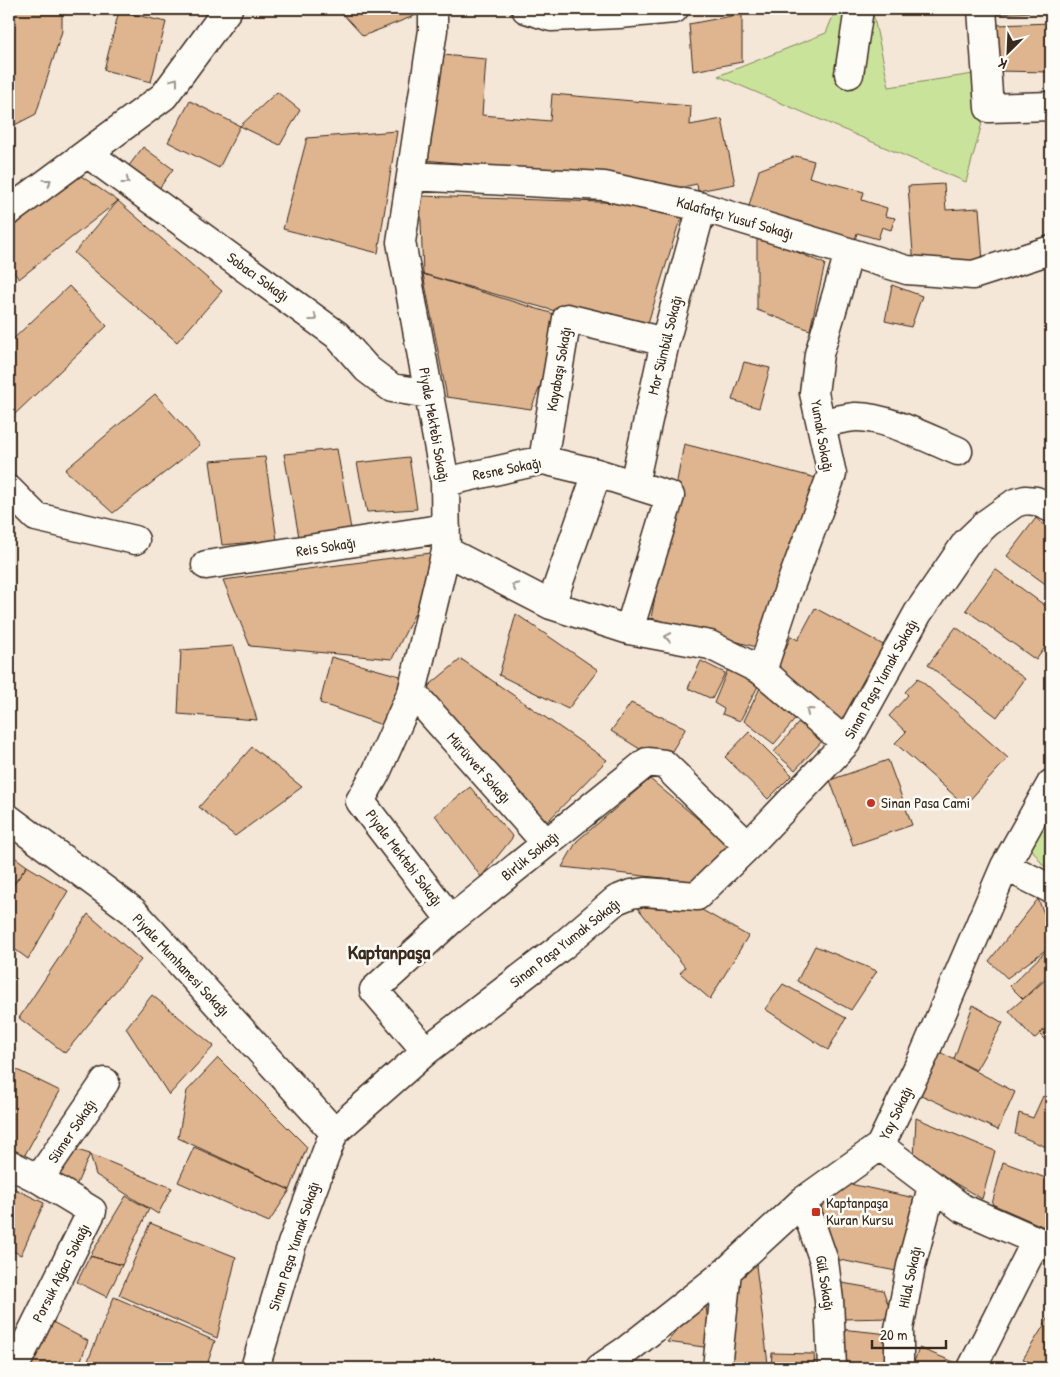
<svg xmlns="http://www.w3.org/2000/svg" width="1060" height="1377" font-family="'Patrick Hand',sans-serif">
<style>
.green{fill:#cae39a;stroke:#82865c}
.building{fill:#deb58f;stroke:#3b2a1e}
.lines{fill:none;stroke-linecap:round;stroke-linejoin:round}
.minor-casing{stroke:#3b2a1e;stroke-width:31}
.minor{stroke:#fdfcf7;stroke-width:28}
.oneway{stroke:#9c938a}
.poi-dot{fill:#c8321e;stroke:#fdfcf7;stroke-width:2}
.labels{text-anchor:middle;stroke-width:5;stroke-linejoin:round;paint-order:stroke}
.street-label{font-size:15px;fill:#3b2a1e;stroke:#fdfcf7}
.poi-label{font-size:15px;fill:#3b2a1e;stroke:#fdfcf7;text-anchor:start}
.district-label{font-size:20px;font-weight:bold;fill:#3b2a1e;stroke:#fdfcf7}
</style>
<rect width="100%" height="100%" fill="#f4e7d8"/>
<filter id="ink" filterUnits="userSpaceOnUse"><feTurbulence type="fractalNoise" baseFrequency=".02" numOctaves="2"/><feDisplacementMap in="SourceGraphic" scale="10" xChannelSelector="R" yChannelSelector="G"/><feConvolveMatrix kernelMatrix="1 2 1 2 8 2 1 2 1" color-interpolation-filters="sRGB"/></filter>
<g filter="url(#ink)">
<!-- green -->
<path class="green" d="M836 9H872L889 87 980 73 985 112 966 182 718 76 826 33Z
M1051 814V868L1043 865 1031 848Z"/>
<!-- building -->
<path class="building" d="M9 9H56L62 13V31L36 114 9 128Z
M342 9H413L419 14 363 36 340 11Z
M996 9H1051V11L997 14Z
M119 11 166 22 151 82 104 70Z
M742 14V62L693 71 689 24Z
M1051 23V72L995 71 997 25Z
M432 54 486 59 482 115 550 121 552 94 691 106 690 125 722 119 735 184 698 191 697 184 677 188 549 171 423 160Z
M277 92 300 110 280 145 240 126Z
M190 101 240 126 219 168 168 142Z
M397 131 378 253 283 229 307 138Z
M143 147 173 169 158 190 128 167Z
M796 156 814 161 809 177 864 192 862 200 887 208 885 216 895 218 891 230 882 227 878 239 857 233 853 247 747 213 759 170Z
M78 174 118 201 19 279 9 266V229Z
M944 184 946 210 979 208 983 262 914 267 908 186Z
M420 196 692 205 678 226 644 336 423 274Z
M118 201 222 291 177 342 74 253Z
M757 235 825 264 810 330 757 310Z
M423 274 567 318 531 409 447 397Z
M892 285 922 296 911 327 885 321Z
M69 286 107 326 15 414 9 407V343Z
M744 362 770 368 759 408 732 400Z
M155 394 200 445 113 513 65 470Z
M684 444 824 480 756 647 651 618Z
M337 449 352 535 299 537 284 454Z
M265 457 277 540 222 545 210 461Z
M409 457 417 509 367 512 357 463Z
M1036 518 1051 530V588L1007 556Z
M446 551 392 659 250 646 223 580Z
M995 569 1051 610V639L1036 660 966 610Z
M815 608 889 648 847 723 773 678 791 636 798 640Z
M516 614 598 670 568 709 499 675Z
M956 627 1025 679 997 717 928 665Z
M234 646 257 720 178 714 181 650Z
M331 657 404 677 382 725 320 703Z
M461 659 607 760 547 822 426 688Z
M701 661 725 673 712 699 688 688Z
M728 669 758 686 740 721 722 714 724 709 714 703Z
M918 678 1008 758 965 805 895 743 906 732 889 716 908 695 905 692Z
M760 688 799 715 774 744 744 721Z
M631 703 686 728 664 764 611 731Z
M801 720 825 738 795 770 774 752Z
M749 732 792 775 768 799 725 757Z
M252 747 302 787 235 836 199 807Z
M888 760 912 825 853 845 830 780Z
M650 779 733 848 699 882 562 867 577 841Z
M470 787 513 837 481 877 435 815Z
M9 853 27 866 9 891Z
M27 866 68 891 28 959 9 945V891Z
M1038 899 1051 930V946L1007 978 989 961Z
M637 907 702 910 748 936 710 999 680 973 685 967Z
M88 914 141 960 65 1053 19 1018Z
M815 946 877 971 851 1010 797 981Z
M1050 947 1051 949V972L1023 999 1010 986Z
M1051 975V1024L1034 1039 1009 1011Z
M783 984 846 1018 828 1050 765 1009Z
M152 995 214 1046 169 1095 126 1028Z
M973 1005 1003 1023 976 1070 954 1059Z
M1051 1024V1046L1039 1034Z
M938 1051 1015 1092 998 1130 919 1094Z
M218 1058 307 1147 290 1190 178 1138 187 1091Z
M9 1066 60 1091 22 1160 9 1153Z
M1043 1096 1051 1100V1149L1015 1134 1019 1113 1033 1118Z
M916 1118 995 1151 982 1199 914 1159Z
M194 1147 290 1190 269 1222 178 1182Z
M71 1148 90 1154 75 1188 51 1178Z
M90 1154 172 1188 158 1214 96 1175Z
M1003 1162 1051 1180V1230L992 1204Z
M850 1184 915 1198 896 1271 835 1259 820 1202Z
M9 1186 44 1203 21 1255 9 1249Z
M126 1196 149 1209 122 1265 90 1256Z
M150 1223 236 1257 217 1338 119 1295Z
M90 1256 122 1265 107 1297 77 1282Z
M755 1257 768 1364 724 1368 732 1280Z
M836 1282 883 1290 893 1318 841 1319Z
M114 1297 215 1341 206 1368H85Z
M705 1297 711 1348 667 1342Z
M1051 1314V1368H1042L1023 1359Z
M47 1319 88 1341 78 1368H20Z
M840 1329 889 1334 888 1368H845Z
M919 1348 959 1364 957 1368H912Z
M772 1353 814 1354 815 1368H771Z
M1003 1362 1015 1368H1000Z"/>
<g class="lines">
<!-- minor casing -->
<g class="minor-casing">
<path id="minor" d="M433 9V30L401 242 445 482 446 551 412 692 376 773 360 801 451 920
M526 9 551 17 619 14 674 9
M982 9 989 108 1051 106
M849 74 859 9
M87 153 337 335 367 369 392 388 429 394
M411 176 604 186 702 207 907 270 973 275 1051 250
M9 211 164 96 228 9
M821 424C832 421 843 418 855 417 885 416 929 439 958 451
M543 460 567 318 665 342
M445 482 543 460 597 473
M634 484 665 342 702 207
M9 490 36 517 135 540
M446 551 551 605 629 630 710 645 762 671 846 743
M206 565 446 528
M551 605 597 473 670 496 629 630
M762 671 789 589 832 474 814 393 819 354 849 253
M412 692 546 843
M9 819 133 911 334 1132
M1005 866 1051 889
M426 1051 374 990 451 920 647 762 664 764 748 846
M880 1146 962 1208 1051 1247
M9 1164 39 1179 92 1211 14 1368
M39 1179 105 1082
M803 1201 824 1261 829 1300 832 1368
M255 1368 292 1244 334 1132 426 1051 561 947 616 900 631 894 645 892 697 896 748 846 846 743 918 613 966 543 987 523 1015 503 1025 500 1036 501 1051 508
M600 1368 628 1349 727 1271 803 1201 880 1146 923 1057 1005 866 1051 784
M717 1368 727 1271
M899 1368V1329L911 1266 932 1187
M972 1368 1036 1241"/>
</g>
<!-- minor -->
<use href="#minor" class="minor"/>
</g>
<!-- one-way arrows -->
<defs><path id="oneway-chevron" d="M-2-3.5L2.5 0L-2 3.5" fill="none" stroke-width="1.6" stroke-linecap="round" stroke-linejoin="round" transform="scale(1.25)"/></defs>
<g class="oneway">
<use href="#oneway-chevron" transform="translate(175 81) rotate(-53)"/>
<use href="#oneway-chevron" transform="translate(126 181) rotate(36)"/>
<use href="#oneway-chevron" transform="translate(48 182) rotate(-37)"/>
<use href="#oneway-chevron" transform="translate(314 318) rotate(36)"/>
<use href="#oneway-chevron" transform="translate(515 586) rotate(-153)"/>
<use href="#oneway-chevron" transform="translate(668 637) rotate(-170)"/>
<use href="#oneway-chevron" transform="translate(809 711) rotate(-140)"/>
</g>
</g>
<!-- markers -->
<g class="poi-dot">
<circle cx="871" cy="803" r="5"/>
<rect x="811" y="1207" width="10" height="10" rx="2.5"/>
</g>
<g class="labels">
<!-- street labels -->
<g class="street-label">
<text transform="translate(735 218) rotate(16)" y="5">Kalafatçı Yusuf Sokağı</text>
<text transform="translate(258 277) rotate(36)" y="5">Sobacı Sokağı</text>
<text transform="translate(665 345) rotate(-76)" y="5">Mor Sümbül Sokağı</text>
<text transform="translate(559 369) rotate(-80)" y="5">Kayabaşı Sokağı</text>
<text transform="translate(434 425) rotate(80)" y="5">Piyale Mektebi Sokağı</text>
<text transform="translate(822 436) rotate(80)" y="5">Yumak Sokağı</text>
<text transform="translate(507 469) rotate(-11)" y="5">Resne Sokağı</text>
<text transform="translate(326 547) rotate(-9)" y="5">Reis Sokağı</text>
<text transform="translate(881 679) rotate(-61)" y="5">Sinan Paşa Yumak Sokağı</text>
<text transform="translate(479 768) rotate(49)" y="5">Mürüvvet Sokağı</text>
<text transform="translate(530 856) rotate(-39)" y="5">Birlik Sokağı</text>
<text transform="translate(404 858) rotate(53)" y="5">Piyale Mektebi Sokağı</text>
<text transform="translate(565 943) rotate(-38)" y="5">Sinan Paşa Yumak Sokağı</text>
<text transform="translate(181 965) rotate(47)" y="5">Piyale Mumhanesi Sokağı</text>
<text transform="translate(896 1113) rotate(-64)" y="5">Yay Sokağı</text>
<text transform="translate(72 1131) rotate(-56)" y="5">Sümer Sokağı</text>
<text transform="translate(294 1246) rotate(-72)" y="5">Sinan Paşa Yumak Sokağı</text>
<text transform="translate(61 1273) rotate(-63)" y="5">Porsuk Ağacı Sokağı</text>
<text transform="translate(910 1277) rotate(-78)" y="5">Hilal Sokağı</text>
<text transform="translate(825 1283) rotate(81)" y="5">Gül Sokağı</text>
</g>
<!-- poi labels -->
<g class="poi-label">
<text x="881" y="808">Sinan Pasa Cami</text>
<text x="826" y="1208">Kaptanpaşa<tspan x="826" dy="17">Kuran Kursu</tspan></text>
</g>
<!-- district labels -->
<g class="district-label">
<text x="389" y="959">Kaptanpaşa</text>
</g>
</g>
<!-- margin -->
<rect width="1060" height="1377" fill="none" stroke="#fdfcf7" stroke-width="30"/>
<rect x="15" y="15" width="1030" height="1347" fill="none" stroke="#3b2a1e" stroke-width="2" filter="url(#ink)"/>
<!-- north arrow -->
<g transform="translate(1008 52) rotate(204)" stroke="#fdfcf7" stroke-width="4" paint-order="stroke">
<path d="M0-4L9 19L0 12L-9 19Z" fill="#3b2a1e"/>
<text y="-8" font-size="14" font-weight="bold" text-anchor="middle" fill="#3b2a1e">K</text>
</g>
<!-- scale -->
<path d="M872 1340v8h74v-8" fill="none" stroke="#3b2a1e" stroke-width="2.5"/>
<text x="880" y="1340" font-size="15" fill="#3b2a1e" stroke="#fdfcf7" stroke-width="4" paint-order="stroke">20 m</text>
</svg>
